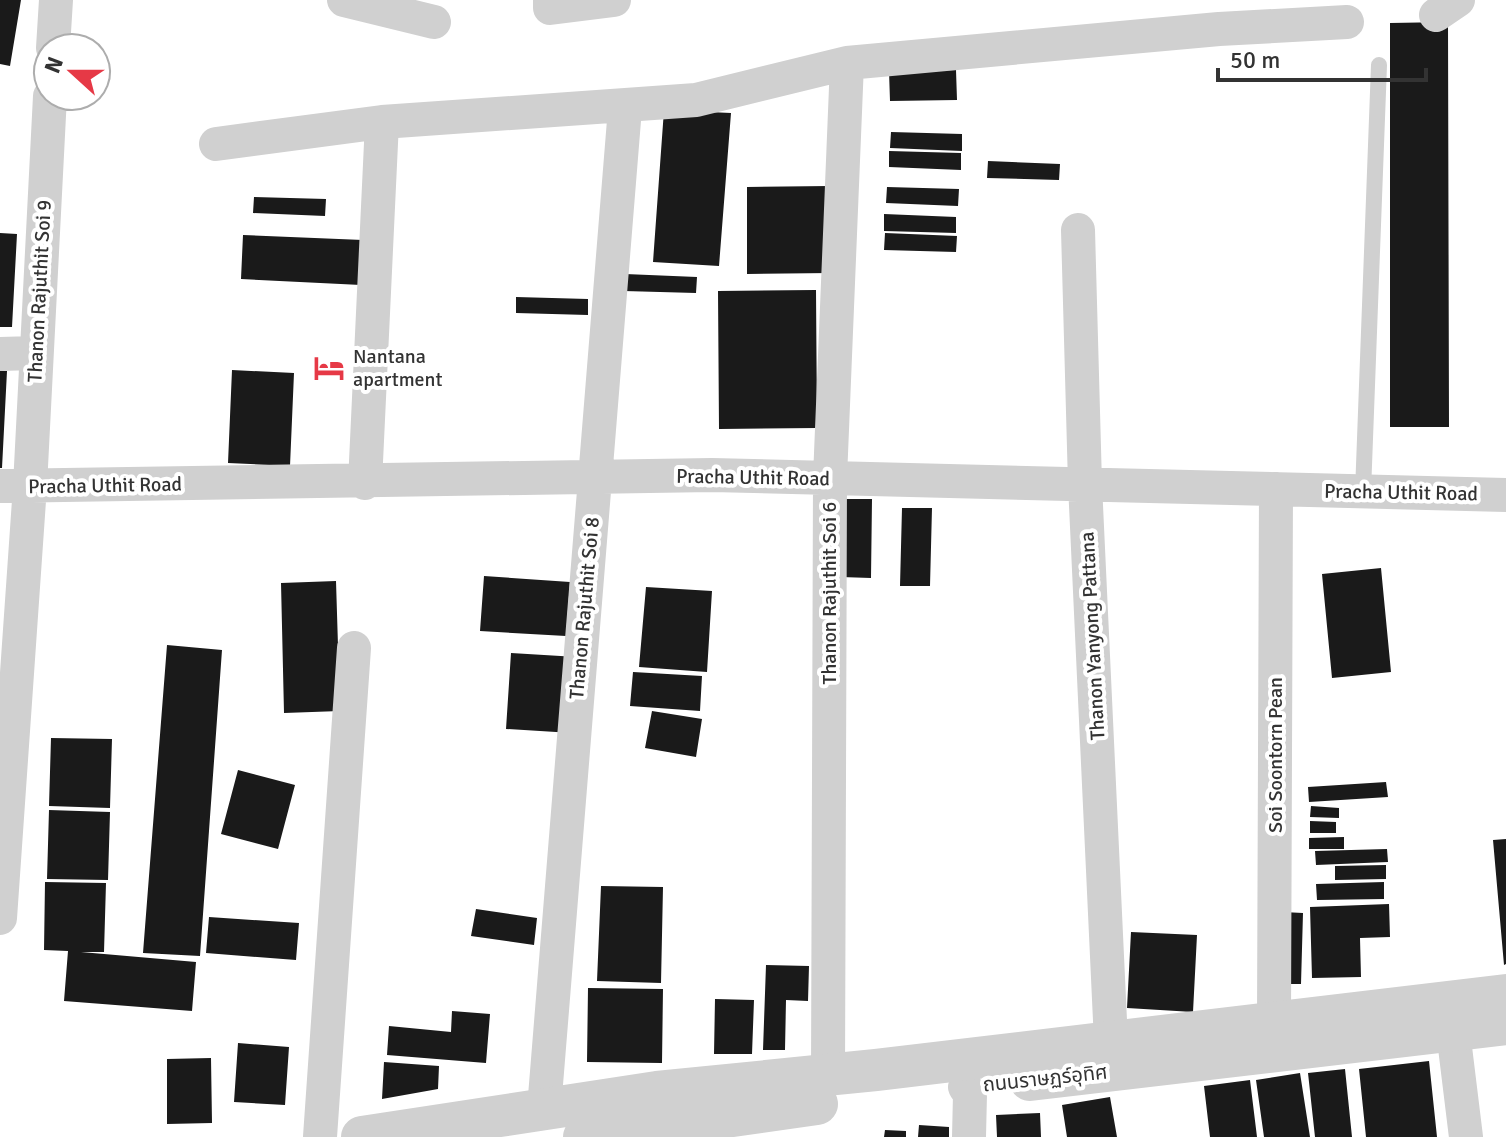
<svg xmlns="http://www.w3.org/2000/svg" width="1506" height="1137" font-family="Signika,'Noto Sans Thai',sans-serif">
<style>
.building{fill:#1a1a1a}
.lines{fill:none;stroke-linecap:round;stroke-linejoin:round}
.service{stroke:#d0d0d0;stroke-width:16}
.minor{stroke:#d0d0d0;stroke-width:34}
.tertiary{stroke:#d0d0d0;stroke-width:42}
.labels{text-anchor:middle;stroke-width:8;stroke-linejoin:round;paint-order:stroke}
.street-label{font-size:20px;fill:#333;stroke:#fff}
.poi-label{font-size:20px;fill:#333;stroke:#fff;text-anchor:start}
</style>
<rect width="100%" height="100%" fill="#fff"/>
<!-- building -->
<path class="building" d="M0 0H21L10 66 0 64Z
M1448 22 1449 427H1390V23Z
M956 70 957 100 890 101 889 71Z
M664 110 731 113 719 266 653 262Z
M891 132 962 134V151L890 148Z
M889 151 961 153V170L889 167Z
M988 161 1060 164 1059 180 987 178Z
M830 186 831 273 747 274V187Z
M887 187 959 189 958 206 886 203Z
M254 197 326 199 325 216 253 213Z
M884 214 956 217V233L884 231Z
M0 233 17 234 12 327H0Z
M885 233 957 236 956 252 884 250Z
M243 235 363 240 361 285 241 279Z
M625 274 697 277 696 293 624 291Z
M816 290 817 428 719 429 718 291Z
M516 297 588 299V315L516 313Z
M232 370 294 373 290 466 228 463Z
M0 371H7L2 468H0Z
M842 499H872L871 578 841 577Z
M902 508H932L930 586H900Z
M1381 568 1391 672 1332 678 1322 574Z
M484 576 570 582 566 636 480 631Z
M336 581 340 711 284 713 281 583Z
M646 587 712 591 707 672 639 667Z
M167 645 222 650 200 956 143 953Z
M511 653 577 657 572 733 506 729Z
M633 672 702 676 700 711 630 706Z
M652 711 702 719 696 757 645 748Z
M51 738 112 739 110 808 49 806Z
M238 770 295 785 278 849 221 834Z
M1386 782 1388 797 1309 802 1308 787Z
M1311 806 1339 808V818L1310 817Z
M49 810 110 812 108 880 47 879Z
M1310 821 1336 822V833H1310Z
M1344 837V849H1309V838Z
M1506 839V964L1504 965 1493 840Z
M1387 849 1388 862 1316 865 1315 851Z
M1386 865V879L1335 880V866Z
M45 882 106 883 104 952H81L196 962 192 1011 64 1001 68 951 44 950Z
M1384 882V899L1317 900 1316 884Z
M601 886 663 887 661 983 597 981Z
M1389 904 1390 937 1360 938 1361 977 1312 978 1310 907Z
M476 909 537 918 534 945 471 936Z
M1283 912 1303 913 1301 984H1281Z
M209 917 299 923 296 960 206 953Z
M1131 932 1197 935 1193 1012 1127 1008Z
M766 965 809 966 808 1001 786 1000 785 1050H763Z
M588 988 663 989 662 1063 587 1062Z
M715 999 754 1000 752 1054H714Z
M452 1011 490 1014 486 1063 387 1055 389 1026 451 1032Z
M238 1043 289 1047 285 1105 234 1102Z
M211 1058 212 1123 167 1124V1059Z
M1429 1061 1437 1137H1366L1359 1069Z
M384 1062 439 1066 438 1089 382 1099Z
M1345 1069 1352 1137H1315L1308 1073Z
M1300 1073 1310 1137H1264L1256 1080Z
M1250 1080 1257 1137H1210L1204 1086Z
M1110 1097 1117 1137H1067L1062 1105Z
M1040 1113 1041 1137H997L996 1115Z
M919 1125 949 1127V1137H918Z
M885 1130 906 1131V1137H884Z"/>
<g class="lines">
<!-- service -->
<path class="service" d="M1363 492 1379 65"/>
<!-- minor -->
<path class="minor" d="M344 0 434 22
M550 0V8L614 0
M1436 15 1458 0
M53 48 56 0
M216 144 382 122 696 100 847 63 1219 29 1347 22
M1078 230 1085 484 1111 1042
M0 354 34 353
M365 483 382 122
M0 486 712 475 1506 495
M0 918 30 486 50 96
M1274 1021 1276 489
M1453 1031 1466 1137
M828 1075 830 478 847 63
M965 1087 970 1094 969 1137
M544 1109 625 108
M320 1137 354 648"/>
<!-- tertiary -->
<path class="tertiary" d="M1030 1080 1506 1024
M362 1137 657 1092 876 1070 1506 995
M584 1137 817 1104"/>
</g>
<!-- icons -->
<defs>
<g id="hotel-bare" transform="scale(2.4)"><path d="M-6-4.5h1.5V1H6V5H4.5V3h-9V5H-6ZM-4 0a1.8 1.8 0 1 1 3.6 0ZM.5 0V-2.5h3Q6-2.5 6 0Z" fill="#e63946" stroke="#fff" stroke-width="2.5" paint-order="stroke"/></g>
</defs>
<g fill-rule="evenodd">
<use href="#hotel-bare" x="329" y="368"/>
</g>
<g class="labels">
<!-- street labels -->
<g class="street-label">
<text transform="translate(39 291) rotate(-87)" y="7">Thanon Rajuthit Soi 9</text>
<text transform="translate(753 477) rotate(1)" y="7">Pracha Uthit Road</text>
<text transform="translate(105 485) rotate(-1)" y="7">Pracha Uthit Road</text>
<text transform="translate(1401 492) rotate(1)" y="7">Pracha Uthit Road</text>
<text transform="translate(829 593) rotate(-90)" y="7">Thanon Rajuthit Soi 6</text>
<text transform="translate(584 608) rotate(-85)" y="7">Thanon Rajuthit Soi 8</text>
<text transform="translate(1092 636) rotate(-93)" y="7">Thanon Yanyong Pattana</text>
<text transform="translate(1275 755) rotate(-90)" y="7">Soi Soontorn Pean</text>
<text transform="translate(1045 1078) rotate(-6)" y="7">ถนนราษฏร์อุทิศ</text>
</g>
<!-- poi labels -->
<g class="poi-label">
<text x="353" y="363">Nantana<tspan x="353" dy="23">apartment</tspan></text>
</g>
</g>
<!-- north arrow -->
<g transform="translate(72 72) rotate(291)"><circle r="38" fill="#ffffff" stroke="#adadad" stroke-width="2"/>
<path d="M0-6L14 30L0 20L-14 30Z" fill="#e63946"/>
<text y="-12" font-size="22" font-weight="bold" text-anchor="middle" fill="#333333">N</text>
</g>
<!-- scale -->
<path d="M1218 68v12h208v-12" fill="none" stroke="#333333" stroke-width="4"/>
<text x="1230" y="68" font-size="24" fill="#333333" stroke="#ffffff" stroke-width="6" paint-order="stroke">50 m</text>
</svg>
